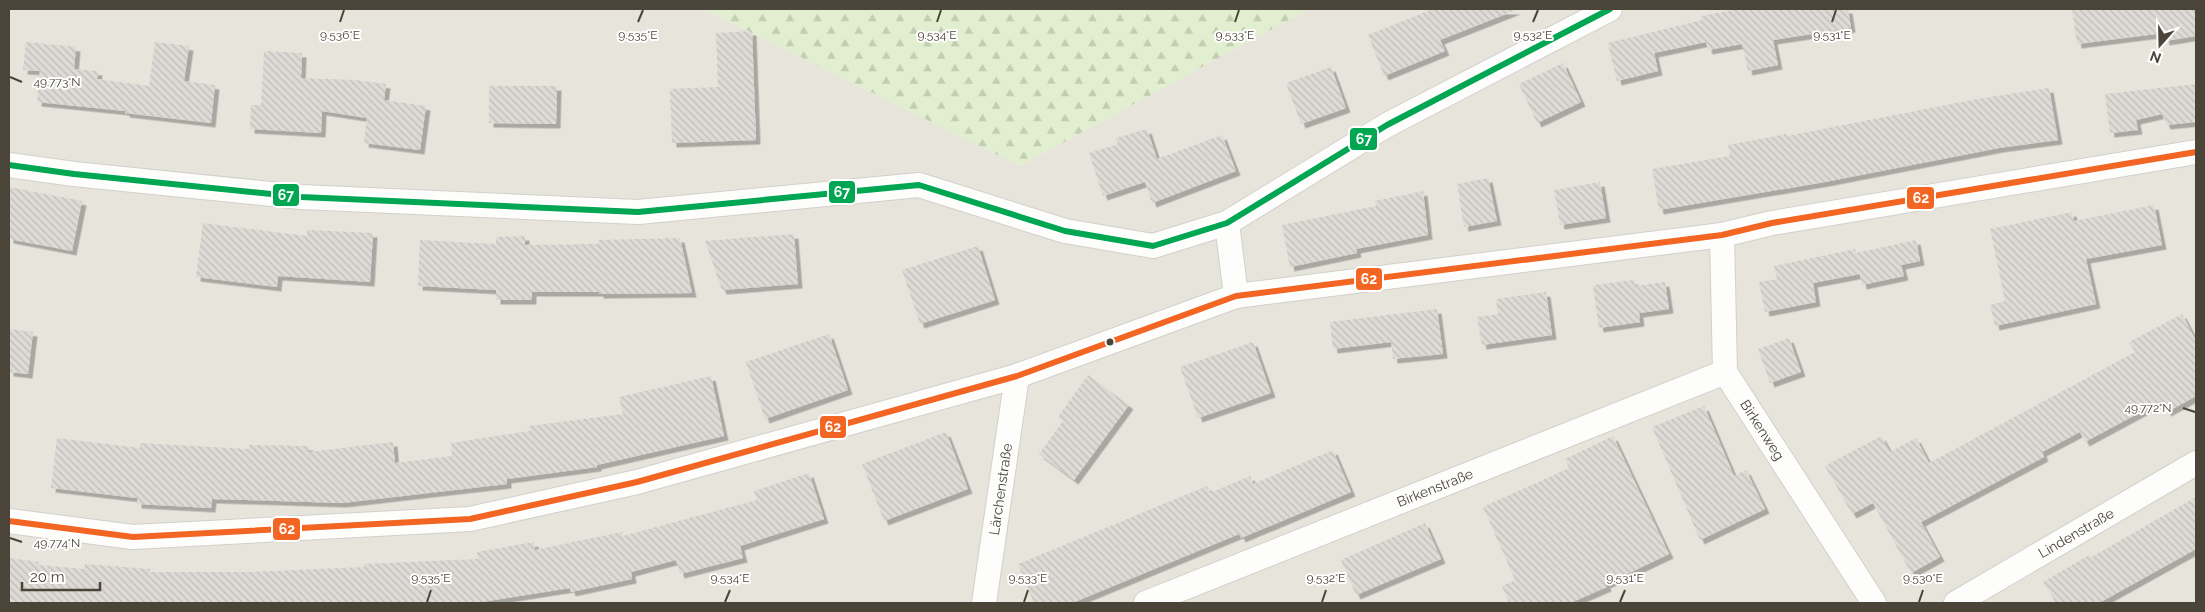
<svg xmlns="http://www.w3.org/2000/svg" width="2205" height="612" font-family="Raleway,sans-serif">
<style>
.residential{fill:#e7e4dc}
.forest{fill:url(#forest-firs)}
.building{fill:url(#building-back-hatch);filter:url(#shadow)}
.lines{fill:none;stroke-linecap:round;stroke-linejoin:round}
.street-casing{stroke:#d2d0cb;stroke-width:26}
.street{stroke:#fdfdfc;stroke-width:24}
.bus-1-casing{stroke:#fff;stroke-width:10}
.bus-2-casing{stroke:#fff;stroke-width:10}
.bus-1{stroke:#00a651;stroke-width:6}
.bus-2{stroke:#f26522;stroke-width:6}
.ticks{fill:none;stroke:#4b4439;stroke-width:2}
.bus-dot{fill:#4b4439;stroke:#fff;stroke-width:2}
.labels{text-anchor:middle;stroke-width:4;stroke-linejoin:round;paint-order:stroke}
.street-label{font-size:14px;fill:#4b4439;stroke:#fff}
.ticks-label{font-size:12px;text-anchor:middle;fill:#4b4439;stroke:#fff;stroke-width:4;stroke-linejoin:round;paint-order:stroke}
.line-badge{stroke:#fff;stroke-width:2}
.badge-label{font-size:14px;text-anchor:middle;font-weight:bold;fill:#fff}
</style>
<defs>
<pattern id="forest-firs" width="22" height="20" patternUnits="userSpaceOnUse" patternTransform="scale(1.25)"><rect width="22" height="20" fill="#e1eecf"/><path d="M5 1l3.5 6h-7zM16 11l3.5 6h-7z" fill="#c3cdb2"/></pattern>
<pattern id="building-back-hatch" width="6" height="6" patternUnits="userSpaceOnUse" patternTransform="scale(1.25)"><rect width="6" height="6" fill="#dedbd6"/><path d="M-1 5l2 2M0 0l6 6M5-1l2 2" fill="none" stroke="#c0bdb8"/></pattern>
<filter id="shadow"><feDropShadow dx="4.5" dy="4.5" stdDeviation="0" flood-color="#0004"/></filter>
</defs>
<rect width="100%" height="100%" fill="#f4f2ee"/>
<!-- residential -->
<path class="residential" d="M9 9H704L1020 166 1309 9H2196V603H9Z"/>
<!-- forest -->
<path class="forest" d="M704 9H1309L1020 166Z"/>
<!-- building -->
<path class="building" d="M1433 9 1516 10 1440 40 1445 51 1384 76 1368 35Z
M1738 9H1848L1851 28 1773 40 1778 65 1748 71 1742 44 1708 50 1706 42 1654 53 1658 71 1617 81 1608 43 1702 20 1701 16Z
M2072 9H2196V36L2165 41 2164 33 2077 44Z
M752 31 756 140 672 143 670 89 718 87 716 33Z
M26 42 76 47 74 69 98 71 97 79 149 86 155 42 189 46 184 81 215 85 211 123 125 113V111L37 102 40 71 23 70Z
M264 51 302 53 301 78 355 80 386 84 384 100 426 106 420 150 364 143 367 118 322 111 321 133 250 129 251 105H261Z
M1563 63 1581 102 1537 123 1519 84Z
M1331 67 1346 108 1301 124 1286 83Z
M2196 84V122L2166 125 2162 114 2136 120 2138 130 2110 133 2105 94Z
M489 86H557L556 124 489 123Z
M2049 88 2058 140 1999 148 1825 182 1659 210 1652 169 1730 156 1728 145 1786 134 1787 136 1977 99Z
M1147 129 1157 159 1222 135 1236 171 1152 203 1145 182 1103 196 1089 153 1118 144 1116 138Z
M1488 178 1497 221 1464 227 1457 184Z
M1600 182 1606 218 1560 225 1554 190Z
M9 187 82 201 72 251 9 239Z
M1423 191 1428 235 1356 249 1357 253 1290 267 1282 225 1376 206 1375 201Z
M2154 205 2162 245 2086 259 2096 304 1995 326 1990 305 2005 301 1990 229 2072 212 2074 221Z
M203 223 307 236V230L373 233 370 282 278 276 277 287 196 277Z
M794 234 798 284 722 290 705 241Z
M525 236V245L598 244V240L680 238 692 293 599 294V292H532V300H496V290L418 286 420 240 496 244V237Z
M1916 240 1920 261 1901 265 1904 276 1862 285 1860 274 1813 283 1816 302 1765 312 1759 282 1777 279 1774 266 1855 249 1856 253Z
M978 246 995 300 920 324 902 270Z
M1634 280 1635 286 1665 282 1669 309 1639 313 1640 322 1599 328 1593 285Z
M1546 292 1552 335 1482 345 1477 317 1498 314 1496 299Z
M1437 309 1443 354 1393 359 1391 342 1333 349 1330 322Z
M2182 314 2196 341V396L2167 412 2161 401 2085 442 2080 432 2042 452 2044 457 1921 522 1940 557 1911 573 1873 503 1852 514 1825 466 1881 436 1890 452 1916 438 1929 463 2135 352 2129 342Z
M9 329 33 332 28 374 9 372Z
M829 334 848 390 765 419 746 362Z
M1789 338 1801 372 1770 383 1758 349Z
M1253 342 1271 393 1198 418 1180 367Z
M1088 375 1129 405 1074 480 1039 454 1063 421 1058 417Z
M711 376 724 436 597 465V467L507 479V484L342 503 212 499 211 508 137 504V498L51 488 57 438 140 448V443L249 449V445L309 446V452L393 442 395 463 452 456 451 443 530 431 529 426 623 414 619 397Z
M1704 406 1734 476 1746 470 1765 509 1700 540 1652 427Z
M946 432 968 489 884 521 862 464Z
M1613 436 1669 554 1606 584 1607 587 1570 603H1509L1502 586 1515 580 1483 507 1569 468 1565 459Z
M1333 450 1351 492 1241 538 1239 534 1072 603H1034L1018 564 1207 486 1210 493 1250 476 1253 484Z
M809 473 824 519 740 546 743 558 680 574 676 560 631 572 632 579 571 592 570 588 475 603H9V558L39 562 38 565 84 569 85 564 150 569V572H251L364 567V564L478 559 477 552 534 542 535 550 622 532 623 536 757 500 754 491Z
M2196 497V549L2099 603H2056L2043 582 2089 555 2090 558Z
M1425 523 1441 559 1356 595 1341 560Z"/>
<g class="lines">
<!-- street casing -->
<g class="street-casing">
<g id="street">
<path d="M9 165 74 174 301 197 638 212 919 185 1065 231 1153 246 1227 223 1387 125 1610 9"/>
<path d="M1227 223 1236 296"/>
<path id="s1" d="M1722 235 1725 372 1874 603"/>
<path d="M9 521 133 537 470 519 637 482 1017 376 1236 296 1722 235 1772 223 2196 152"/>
<path id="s2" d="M984 603 1017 376"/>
<path id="s3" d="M1146 603 1725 372"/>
<path id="s4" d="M1956 603 2196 463"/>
</g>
</g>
<!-- street -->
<use href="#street" class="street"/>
<!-- bus-1 casing -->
<g class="bus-1-casing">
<path id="bus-1" d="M9 165 74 174 301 197 638 212 919 185 1065 231 1153 246 1227 223 1387 125 1610 9"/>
</g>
<!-- bus-2 casing -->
<g class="bus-2-casing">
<path id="bus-2" d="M9 521 133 537 470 519 637 482 1017 376 1236 296 1722 235 1772 223 2196 152"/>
</g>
<!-- bus-1 -->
<use href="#bus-1" class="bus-1"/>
<!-- bus-2 -->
<use href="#bus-2" class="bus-2"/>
</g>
<!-- ticks -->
<path class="ticks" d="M340 22 344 10M638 22 643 10M937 22 941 10M1235 22 1239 10M1533 22 1538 10M1832 22 1836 10M10 77 22 82M2183 408 2195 412M10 538 22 542M427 602 431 590M725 602 730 590M1024 602 1028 590M1322 602 1326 590M1620 602 1625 590M1919 602 1923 590"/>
<!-- markers -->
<circle class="bus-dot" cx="1110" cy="342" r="4.5"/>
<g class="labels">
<!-- street labels -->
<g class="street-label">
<text dy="5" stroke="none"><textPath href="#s1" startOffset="206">Birkenweg</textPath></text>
<text dy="5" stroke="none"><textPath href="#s3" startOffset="311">Birkenstraße</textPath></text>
<text dy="5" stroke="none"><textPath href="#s2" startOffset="115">Lärchenstraße</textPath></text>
<text dy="5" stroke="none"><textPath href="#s4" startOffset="139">Lindenstraße</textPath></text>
</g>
</g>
<g class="ticks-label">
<text x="340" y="39">9.536°E</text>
<text x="638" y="39">9.535°E</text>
<text x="1533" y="39">9.532°E</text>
<text x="1832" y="39">9.531°E</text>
<text x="937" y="39">9.534°E</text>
<text x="1235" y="39">9.533°E</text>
<text x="57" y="86">49.773°N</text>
<text x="2148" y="412">49.772°N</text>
<text x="57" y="547">49.774°N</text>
<text x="431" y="582">9.535°E</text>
<text x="730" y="582">9.534°E</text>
<text x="1028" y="582">9.533°E</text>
<text x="1326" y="582">9.532°E</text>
<text x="1625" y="582">9.531°E</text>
<text x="1923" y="582">9.530°E</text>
</g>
<g class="line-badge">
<rect x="1349" y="127" width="29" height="24" rx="5" fill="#00a651"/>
<rect x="828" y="180" width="28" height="24" rx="5" fill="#00a651"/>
<rect x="272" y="183" width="28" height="24" rx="5" fill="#00a651"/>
<rect x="1906" y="186" width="29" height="24" rx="5" fill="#f26522"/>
<rect x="1355" y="267" width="28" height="24" rx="5" fill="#f26522"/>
<rect x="819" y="415" width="28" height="24" rx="5" fill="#f26522"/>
<rect x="272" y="517" width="29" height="24" rx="5" fill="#f26522"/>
</g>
<g class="badge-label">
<text x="1364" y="144">67</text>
<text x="842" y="197">67</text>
<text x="286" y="200">67</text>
<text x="1921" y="203">62</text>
<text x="1369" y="284">62</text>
<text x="833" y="432">62</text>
<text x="287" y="534">62</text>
</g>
<!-- border -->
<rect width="2205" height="612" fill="none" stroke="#4b4439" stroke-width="20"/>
<!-- north arrow -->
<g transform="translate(2160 45) rotate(200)" stroke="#ffffff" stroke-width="4" paint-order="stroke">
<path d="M0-4L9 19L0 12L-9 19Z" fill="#4b4439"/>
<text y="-8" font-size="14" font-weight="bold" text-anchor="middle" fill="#4b4439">N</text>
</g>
<!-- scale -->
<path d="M22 582v8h78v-8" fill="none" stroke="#4b4439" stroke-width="2.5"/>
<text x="30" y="582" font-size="15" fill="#4b4439" stroke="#ffffff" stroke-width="4" paint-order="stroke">20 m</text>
</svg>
